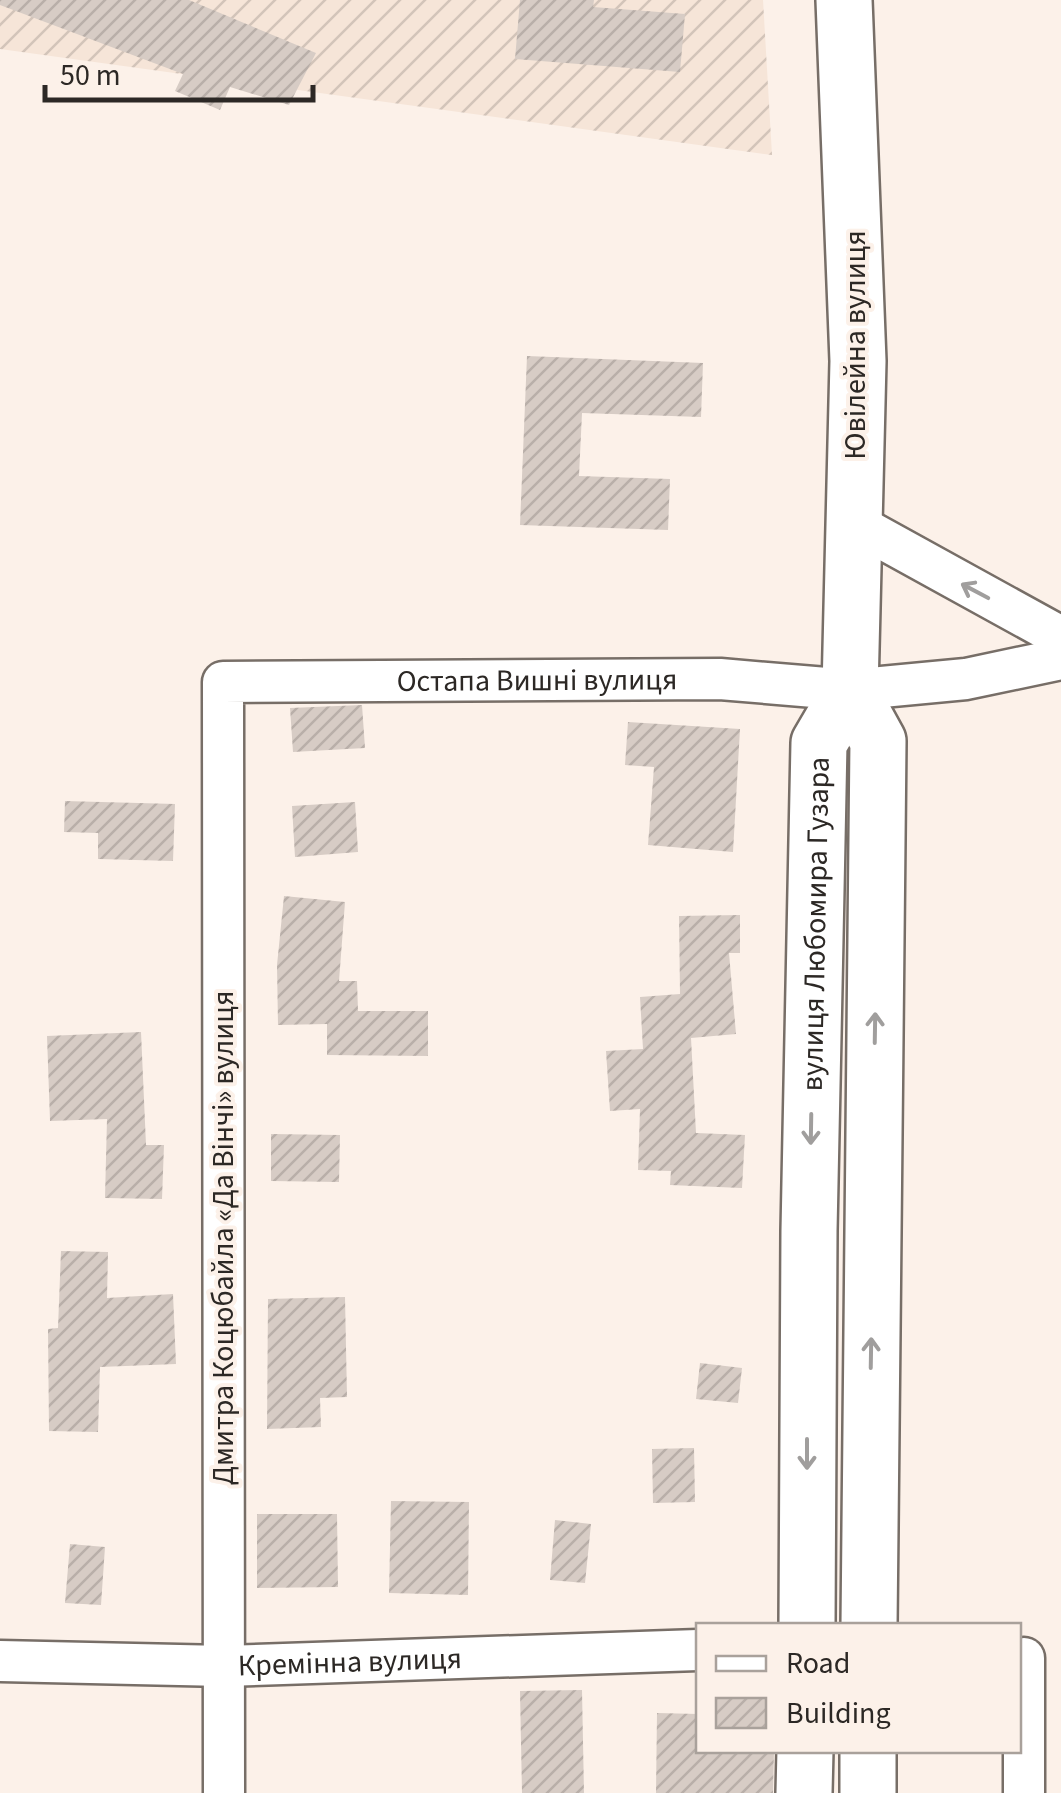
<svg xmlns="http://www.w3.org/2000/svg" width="1061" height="1793" font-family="'Source Sans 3',sans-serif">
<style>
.industrial{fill:url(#industrial-furrows)}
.building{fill:url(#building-hatch)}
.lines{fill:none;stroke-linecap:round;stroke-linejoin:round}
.street-casing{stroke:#776e67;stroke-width:45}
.secondary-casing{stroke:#776e67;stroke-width:60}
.street{stroke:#fff;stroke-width:40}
.secondary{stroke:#fff;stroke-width:55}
.oneway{stroke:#a09e9d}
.labels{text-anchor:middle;stroke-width:8;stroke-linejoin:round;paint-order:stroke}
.street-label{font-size:30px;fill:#2c2825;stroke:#fcf1e9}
</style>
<defs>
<pattern id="industrial-furrows" width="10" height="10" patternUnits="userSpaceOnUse" patternTransform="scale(2.5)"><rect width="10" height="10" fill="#f6e5d8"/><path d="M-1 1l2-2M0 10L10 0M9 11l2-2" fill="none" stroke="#d3c4b9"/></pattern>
<pattern id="building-hatch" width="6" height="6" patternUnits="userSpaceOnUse" patternTransform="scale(2.5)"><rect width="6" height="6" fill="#d7ccc5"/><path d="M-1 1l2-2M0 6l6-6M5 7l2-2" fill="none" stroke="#b9afa9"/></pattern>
</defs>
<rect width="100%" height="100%" fill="#fcf1e9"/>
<!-- industrial -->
<path class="industrial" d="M0 0H763L772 155 0 49Z"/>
<!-- building -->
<path class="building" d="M0 0H189L316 53 289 105 230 87 220 110 175 91 183 74 0 5Z
M520 0H594L593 7 685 14 680 72 515 59Z
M527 356 703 363 701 417 582 413 579 476 670 479 668 530 520 525Z
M362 705 365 748 293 752 290 708Z
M628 722 740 729 733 852 648 845 654 767 625 765Z
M65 801 175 804 173 861 98 859V833L64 832Z
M355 802 358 852 295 857 292 806Z
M284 896 345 902 339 981H357L358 1011H428V1056L327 1055V1024L278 1025 277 965Z
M740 915V953H729L736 1034 691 1038 696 1133 745 1135 742 1188 670 1185 671 1171 638 1170 640 1109 610 1111 606 1051 643 1049 640 997 680 994 679 916Z
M141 1032 146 1145H164L162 1199 105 1198 107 1119 50 1121 47 1036Z
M271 1134 340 1135 339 1182 271 1181Z
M61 1251 108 1252 107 1298 173 1294 176 1364 100 1367 98 1432 49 1431 48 1329 58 1328Z
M345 1297 347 1397 320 1398 321 1427 267 1429 268 1299Z
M700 1363 742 1368 738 1403 696 1399Z
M694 1448 695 1502 653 1503 652 1449Z
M391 1501 469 1502 468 1595 389 1593Z
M257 1514H337L338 1587 257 1588Z
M555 1520 591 1524 585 1583 550 1580Z
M70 1544 105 1547 101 1605 65 1603Z
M582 1690 584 1793H522L520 1691Z
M657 1713 698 1714V1750H774L773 1793H656Z"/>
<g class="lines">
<!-- street casing -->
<g class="street-casing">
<g id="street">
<path d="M854 523 1061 637"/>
<path d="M1024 1658V1793"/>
<path id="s1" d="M0 1661 224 1666 698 1650"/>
<path id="s2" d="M224 1793 223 682 720 679 850 690 966 679 1061 659"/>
</g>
</g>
<!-- secondary casing -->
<g class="secondary-casing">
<g id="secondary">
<path d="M850 690 878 741 869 1626"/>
<path id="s3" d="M807 1626 809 1231 819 743 850 690 858 361 844 0"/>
<path d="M804 1793 805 1750"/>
<path d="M868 1793V1750"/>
</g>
</g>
<!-- street -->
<use href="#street" class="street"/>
<!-- secondary -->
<use href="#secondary" class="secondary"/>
</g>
<!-- one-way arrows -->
<defs><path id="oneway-shaft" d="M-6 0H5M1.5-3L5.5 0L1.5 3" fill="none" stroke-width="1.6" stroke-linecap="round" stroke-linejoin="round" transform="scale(2.5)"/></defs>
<g class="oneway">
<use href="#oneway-shaft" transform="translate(975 591) rotate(-152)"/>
<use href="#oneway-shaft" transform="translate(875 1028) rotate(-89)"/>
<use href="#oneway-shaft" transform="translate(811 1129) rotate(91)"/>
<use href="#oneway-shaft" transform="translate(871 1353) rotate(-89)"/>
<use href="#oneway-shaft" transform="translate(807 1454) rotate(90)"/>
</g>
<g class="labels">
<!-- street labels -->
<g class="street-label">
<text transform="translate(855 345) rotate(-90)" y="10">Ювілейна вулиця</text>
<text dy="10" stroke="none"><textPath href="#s2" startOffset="1425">Остапа Вишні вулиця</textPath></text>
<text dy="10" stroke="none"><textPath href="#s3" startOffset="702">вулиця Любомира Гузара</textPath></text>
<text transform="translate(223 1238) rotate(-90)" y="10">Дмитра Коцюбайла «Да Вінчі» вулиця</text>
<text dy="10" stroke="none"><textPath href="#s1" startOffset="350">Кремінна вулиця</textPath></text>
</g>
</g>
<!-- legend -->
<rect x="696" y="1623" width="325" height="130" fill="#fcf1e9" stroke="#a9a19b" stroke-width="2.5"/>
<rect x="716" y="1656" width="50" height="15" fill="#ffffff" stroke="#a9a19b" stroke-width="2.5"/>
<text x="786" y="1673" font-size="30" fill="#2c2825">Road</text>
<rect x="716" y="1698" width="50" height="30" fill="url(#building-hatch)" stroke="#a9a19b" stroke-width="2.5"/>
<text x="786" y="1723" font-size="30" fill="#2c2825">Building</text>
<!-- scale -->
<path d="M45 85v15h268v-15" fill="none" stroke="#2c2825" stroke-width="5"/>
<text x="60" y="85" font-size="30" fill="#2c2825" stroke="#fcf1e9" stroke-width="8" paint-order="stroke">50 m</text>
</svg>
